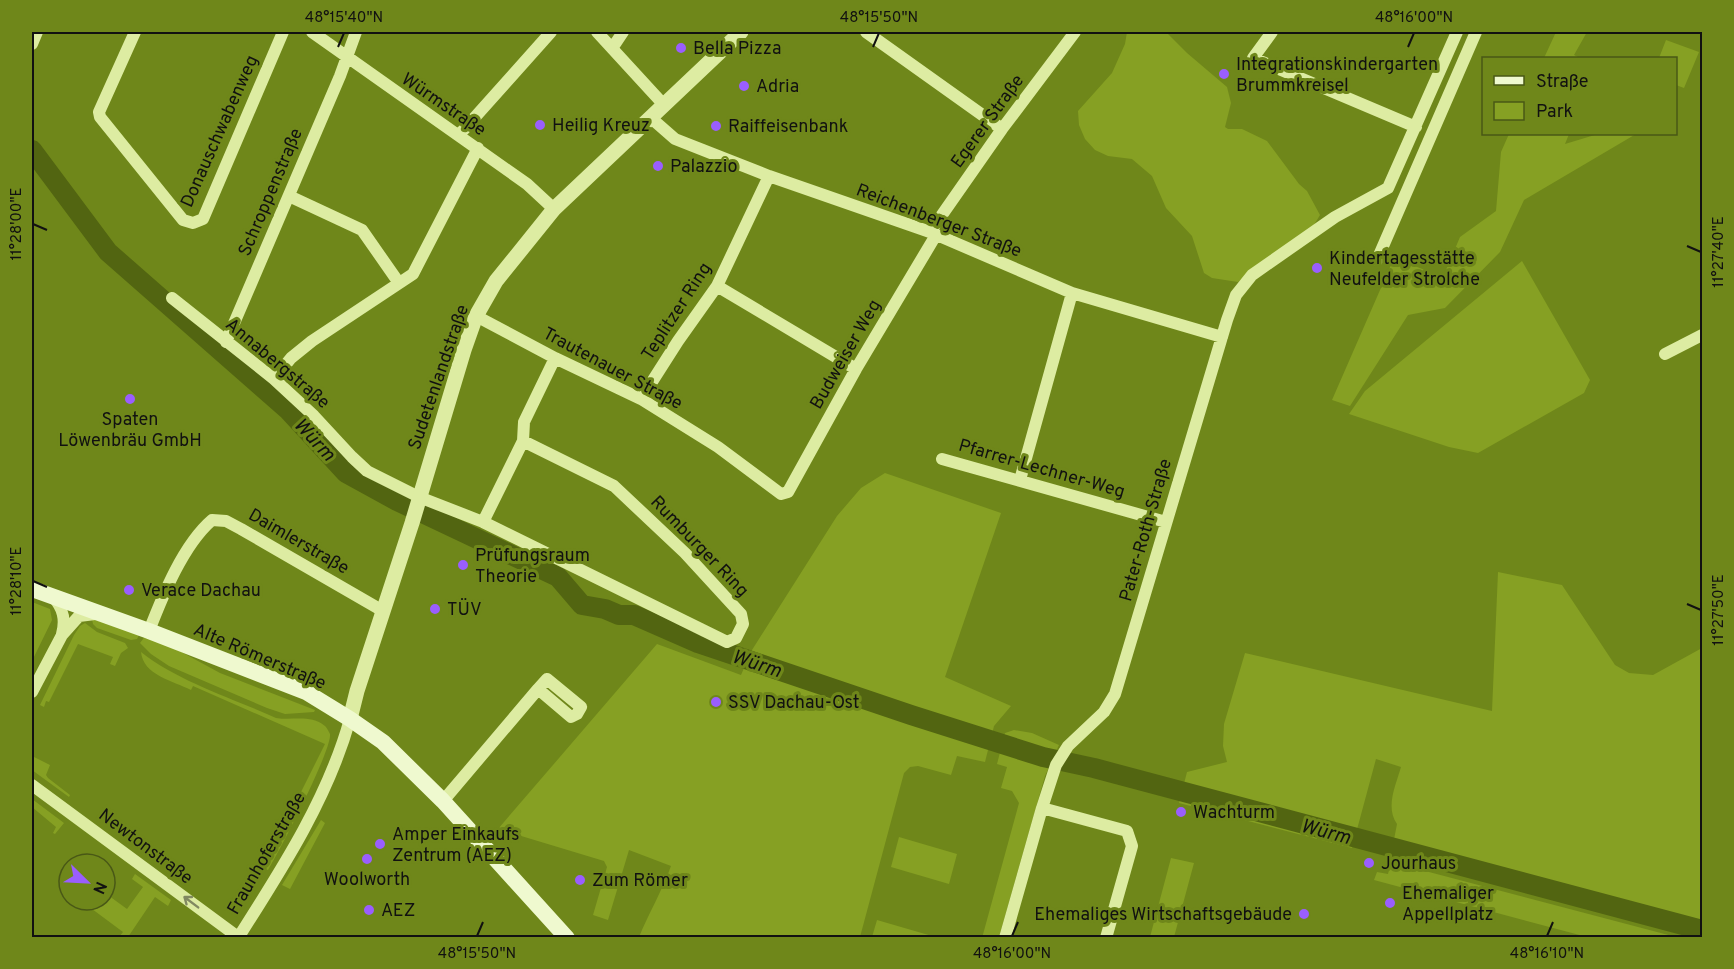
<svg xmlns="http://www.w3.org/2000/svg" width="1734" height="969" font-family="Overpass,sans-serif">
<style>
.green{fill:#86a023}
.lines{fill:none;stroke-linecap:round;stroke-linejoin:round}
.river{stroke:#526511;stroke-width:20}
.minor{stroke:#ddeca2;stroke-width:12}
.tertiary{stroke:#ddeca2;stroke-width:15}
.secondary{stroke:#eff9cf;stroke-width:16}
.oneway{stroke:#818961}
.ticks{fill:none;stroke:#111;stroke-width:2}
.poi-dot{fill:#9a5efe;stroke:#6f871a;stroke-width:2}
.labels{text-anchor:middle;stroke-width:6;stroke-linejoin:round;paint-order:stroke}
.poi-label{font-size:18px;fill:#111;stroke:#6f871a;text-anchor:start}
.street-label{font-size:18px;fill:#111;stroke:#6f871a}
.water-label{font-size:20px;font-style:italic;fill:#111;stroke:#6f871a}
.neatline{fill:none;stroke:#111;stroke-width:2}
.ticks-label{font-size:15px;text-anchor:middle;fill:#111}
</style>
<rect width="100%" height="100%" fill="#6f871a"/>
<!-- green -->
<path class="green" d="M1127 32H1166L1187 53 1227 87 1231 103 1225 127 1228 129H1242L1267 141 1299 184 1307 191 1320 215 1314 225 1238 282 1212 278 1204 273 1192 236 1166 208 1152 176 1132 159 1108 156 1095 150 1085 139 1079 125 1078 111 1112 73 1125 44Z
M1556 32H1587L1574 55 1580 58H1544Z
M1666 40 1699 52 1684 88 1676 85V58H1659Z
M1509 134H1569L1565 144 1598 134H1636L1524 200 1500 252 1445 308 1408 315 1350 406 1332 400 1394 258 1443 277 1460 237 1496 211 1501 152Z
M1522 261 1590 380 1584 393 1478 453 1449 447 1349 414 1365 391Z
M885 473 1001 513 945 677 1011 706 994 726 985 762 957 756 951 775 918 766 910 767 904 773 860 937H639C649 913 662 891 671 866L629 850 608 920 593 915 607 867 604 861 498 829 657 644 741 675 752 650 837 516 861 488Z
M1498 572 1562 585 1615 665 1629 673 1653 675 1702 648V937L1391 855 1397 824C1385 807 1396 785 1401 767L1376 759 1352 848 1179 803 1187 772 1227 762 1223 746 1224 724 1245 653 1492 711Z
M32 602 50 609 52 620 32 661Z
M92 619 140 633 137 639 131 640 97 628 93 624Z
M85 623 97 632 125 643 128 648 121 653 115 666 110 664 113 657 78 644 49 702 46 701 44 707 40 705 74 635 80 626Z
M146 635 163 642 220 673 315 710 314 712 285 714 267 708 169 666 151 654 140 643Z
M141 652C179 682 232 698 276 718 293 721 310 714 325 726 327 728 329 732 330 734 332 750 279 852 268 870L263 868 325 744 193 686 191 690C173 681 143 675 141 652Z
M1014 730 1032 733 1059 745 1045 776 999 937 982 938 1019 803 1012 791 1001 788 1007 767 997 764 1005 733Z
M32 756 50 765 46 775 48 778 70 795 69 797 32 770Z
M32 799 64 823 55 834 53 833 56 827 32 807Z
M321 820 325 823 290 889 282 885Z
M899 837 957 854 949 884 891 867Z
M1171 858 1194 863 1174 937H1150Z
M1391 862 1676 937H1587L1374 880 1377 872 1388 874Z
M135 874 171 900 168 906 155 897 128 937H119L123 932 88 906 93 900H105V893L127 909 143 887 132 879Z
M877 920 932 936V937H872Z"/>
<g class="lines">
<!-- river -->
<path class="river" d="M32 150 108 252 288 410 346 473 397 501 558 577 582 605 605 609 619 615H634L698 643 911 715 1043 757 1094 768 1702 930"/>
<!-- minor -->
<path class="minor" d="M135 32 99 112 100 117 183 220 193 223 203 219 283 32
M312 32 527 184 554 209
M597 32 664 105
M866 32 1002 129
M1272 32 1253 58 1416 127
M32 44 37 32
M613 47 623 32
M651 118 675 139 769 176 930 232 1072 293 1222 337
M459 135 551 32
M289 196 362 230 399 283
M930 232 1002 129 1075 32
M1377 260 1476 32
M717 286 856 369
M172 298 274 379 314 416 352 457 367 471 419 497 483 522 523 441 524 422 555 358
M476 316 555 358 641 399 718 447 781 494 788 492 856 369 936 235
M226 342 340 76 356 32
M1665 354 1702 335
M274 379 291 358 312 341 413 274 478 148
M641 399 678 341 717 286 769 176
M942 459 1166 522
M1020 480 1072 293
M483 522 727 642 736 638 743 624 741 614 685 553 614 486 523 441
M53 597C63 608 66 619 62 634
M149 631C163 595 183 545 212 520L226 521 241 529 383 611
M32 692 62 635 79 616 95 614
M32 785 238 937
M443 801 538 689 571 717 577 714 581 707 547 679 538 689
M1042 808 1127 831 1132 846 1106 938
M238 938C282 869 328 798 350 719
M1005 938 1042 808 1056 765 1068 746 1104 712 1115 694 1227 320 1236 295 1252 275 1335 217 1388 188 1457 32"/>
<!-- tertiary -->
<path class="tertiary" d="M350 719 357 691 412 523 464 350 476 316 496 281 554 209 741 32"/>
<!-- secondary -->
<path class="secondary" d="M32 589 149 631 306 692 350 719 383 742 443 801 567 938"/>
</g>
<!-- one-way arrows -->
<defs><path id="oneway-shaft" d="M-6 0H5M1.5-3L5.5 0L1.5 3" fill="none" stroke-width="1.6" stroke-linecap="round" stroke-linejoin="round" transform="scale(1.5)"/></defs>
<use class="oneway" href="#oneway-shaft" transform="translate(191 902) rotate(-143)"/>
<!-- ticks -->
<path class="ticks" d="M338 47 344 33M873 47 879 33M1408 47 1414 33M33 224 47 230M1687 246 1701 252M33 581 47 587M1687 604 1701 610M477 936 483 922M1012 936 1018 922M1547 936 1553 922"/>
<!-- markers -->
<g class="poi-dot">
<circle cx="681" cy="48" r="6"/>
<circle cx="1224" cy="74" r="6"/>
<circle cx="744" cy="86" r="6"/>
<circle cx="540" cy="125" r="6"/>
<circle cx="716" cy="126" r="6"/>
<circle cx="658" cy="166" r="6"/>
<circle cx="1317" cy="268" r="6"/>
<circle cx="130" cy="399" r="6"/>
<circle cx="463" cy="565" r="6"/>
<circle cx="129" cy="590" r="6"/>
<circle cx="435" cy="609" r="6"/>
<circle cx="716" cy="702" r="6"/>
<circle cx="1181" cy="812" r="6"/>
<circle cx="380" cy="844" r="6"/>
<circle cx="367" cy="859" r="6"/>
<circle cx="1369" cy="863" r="6"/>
<circle cx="580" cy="880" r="6"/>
<circle cx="1390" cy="903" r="6"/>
<circle cx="369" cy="910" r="6"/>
<circle cx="1304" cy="914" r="6"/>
</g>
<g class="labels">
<!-- poi labels -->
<g class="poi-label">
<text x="693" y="54">Bella Pizza</text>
<text x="1236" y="70">Integrationskindergarten<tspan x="1236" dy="21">Brummkreisel</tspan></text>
<text x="756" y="92">Adria</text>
<text x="552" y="131">Heilig Kreuz</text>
<text x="728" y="132">Raiffeisenbank</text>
<text x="670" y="172">Palazzio</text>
<text x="1329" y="264">Kindertagesstätte<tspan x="1329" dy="21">Neufelder Strolche</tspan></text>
<text x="130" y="425" text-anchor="middle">Spaten<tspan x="130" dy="21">Löwenbräu GmbH</tspan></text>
<text x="475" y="561">Prüfungsraum<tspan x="475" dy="21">Theorie</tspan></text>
<text x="141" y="596">Verace Dachau</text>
<text x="447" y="615">TÜV</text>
<text x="728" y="708">SSV Dachau-Ost</text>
<text x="1193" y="818">Wachturm</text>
<text x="392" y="840">Amper Einkaufs<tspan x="392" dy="21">Zentrum (AEZ)</tspan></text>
<text x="1381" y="869">Jourhaus</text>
<text x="367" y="885" text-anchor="middle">Woolworth</text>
<text x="592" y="886">Zum Römer</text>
<text x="1402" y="899">Ehemaliger<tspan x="1402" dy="21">Appellplatz</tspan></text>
<text x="381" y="916">AEZ</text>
<text x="1292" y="920" text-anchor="end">Ehemaliges Wirtschaftsgebäude</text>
</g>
<!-- street labels -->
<g class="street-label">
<text transform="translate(444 104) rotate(34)" y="6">Würmstraße</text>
<text transform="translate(987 121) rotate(-54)" y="6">Egerer Straße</text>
<text transform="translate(219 131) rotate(-66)" y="6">Donauschwabenweg</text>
<text transform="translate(270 192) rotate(-67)" y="6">Schroppenstraße</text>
<text transform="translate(939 220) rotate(21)" y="6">Reichenberger Straße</text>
<text transform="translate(676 311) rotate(-57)" y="6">Teplitzer Ring</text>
<text transform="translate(845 354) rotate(-60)" y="6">Budweiser Weg</text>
<text transform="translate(278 363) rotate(40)" y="6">Annabergstraße</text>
<text transform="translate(613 368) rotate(28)" y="6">Trautenauer Straße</text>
<text transform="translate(438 377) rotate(-71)" y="6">Sudetenlandstraße</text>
<text transform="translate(1042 468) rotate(16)" y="6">Pfarrer-Lechner-Weg</text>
<text transform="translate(1145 530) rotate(-74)" y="6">Pater-Roth-Straße</text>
<text transform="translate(299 541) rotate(30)" y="6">Daimlerstraße</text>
<text transform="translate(700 546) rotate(46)" y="6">Rumburger Ring</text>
<text transform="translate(260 656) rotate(23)" y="6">Alte Römerstraße</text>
<text transform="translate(146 846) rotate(37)" y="6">Newtonstraße</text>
<text transform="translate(266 853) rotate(-60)" y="6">Fraunhoferstraße</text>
</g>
<!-- water labels -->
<g class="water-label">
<text transform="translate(315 439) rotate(47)" y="7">Würm</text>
<text transform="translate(757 663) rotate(18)" y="7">Würm</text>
<text transform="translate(1326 831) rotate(15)" y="7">Würm</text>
</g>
</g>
<!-- border -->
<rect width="1734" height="969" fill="none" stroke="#6f871a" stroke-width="66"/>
<!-- legend -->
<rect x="1482" y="57" width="195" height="78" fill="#6f871a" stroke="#495816" stroke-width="1.5"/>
<rect x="1494" y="76" width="30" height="9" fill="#eff9cf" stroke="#495816" stroke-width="1.5"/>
<text x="1536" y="87" font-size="18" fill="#111111">Straße</text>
<rect x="1494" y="102" width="30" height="18" fill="#86a023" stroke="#495816" stroke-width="1.5"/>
<text x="1536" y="117" font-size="18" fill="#111111">Park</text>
<!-- north arrow -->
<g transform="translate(87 882) rotate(114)"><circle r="28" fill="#6f871a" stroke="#495816" stroke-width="1.5"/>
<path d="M0-4.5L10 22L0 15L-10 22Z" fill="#9a5efe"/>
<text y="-9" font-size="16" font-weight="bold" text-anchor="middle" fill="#111111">N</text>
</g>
<rect x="33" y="33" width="1668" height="903" class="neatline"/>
<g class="ticks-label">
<text x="344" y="22">48°15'40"N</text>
<text x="879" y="22">48°15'50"N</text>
<text x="1414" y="22">48°16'00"N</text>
<text transform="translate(16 224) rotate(-90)" y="5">11°28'00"E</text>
<text transform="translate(1718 252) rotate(-90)" y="5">11°27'40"E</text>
<text transform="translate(16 581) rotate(-90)" y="5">11°28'10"E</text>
<text transform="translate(1718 610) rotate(-90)" y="5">11°27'50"E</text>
<text x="477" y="958">48°15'50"N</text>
<text x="1012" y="958">48°16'00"N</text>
<text x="1547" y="958">48°16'10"N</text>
</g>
</svg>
